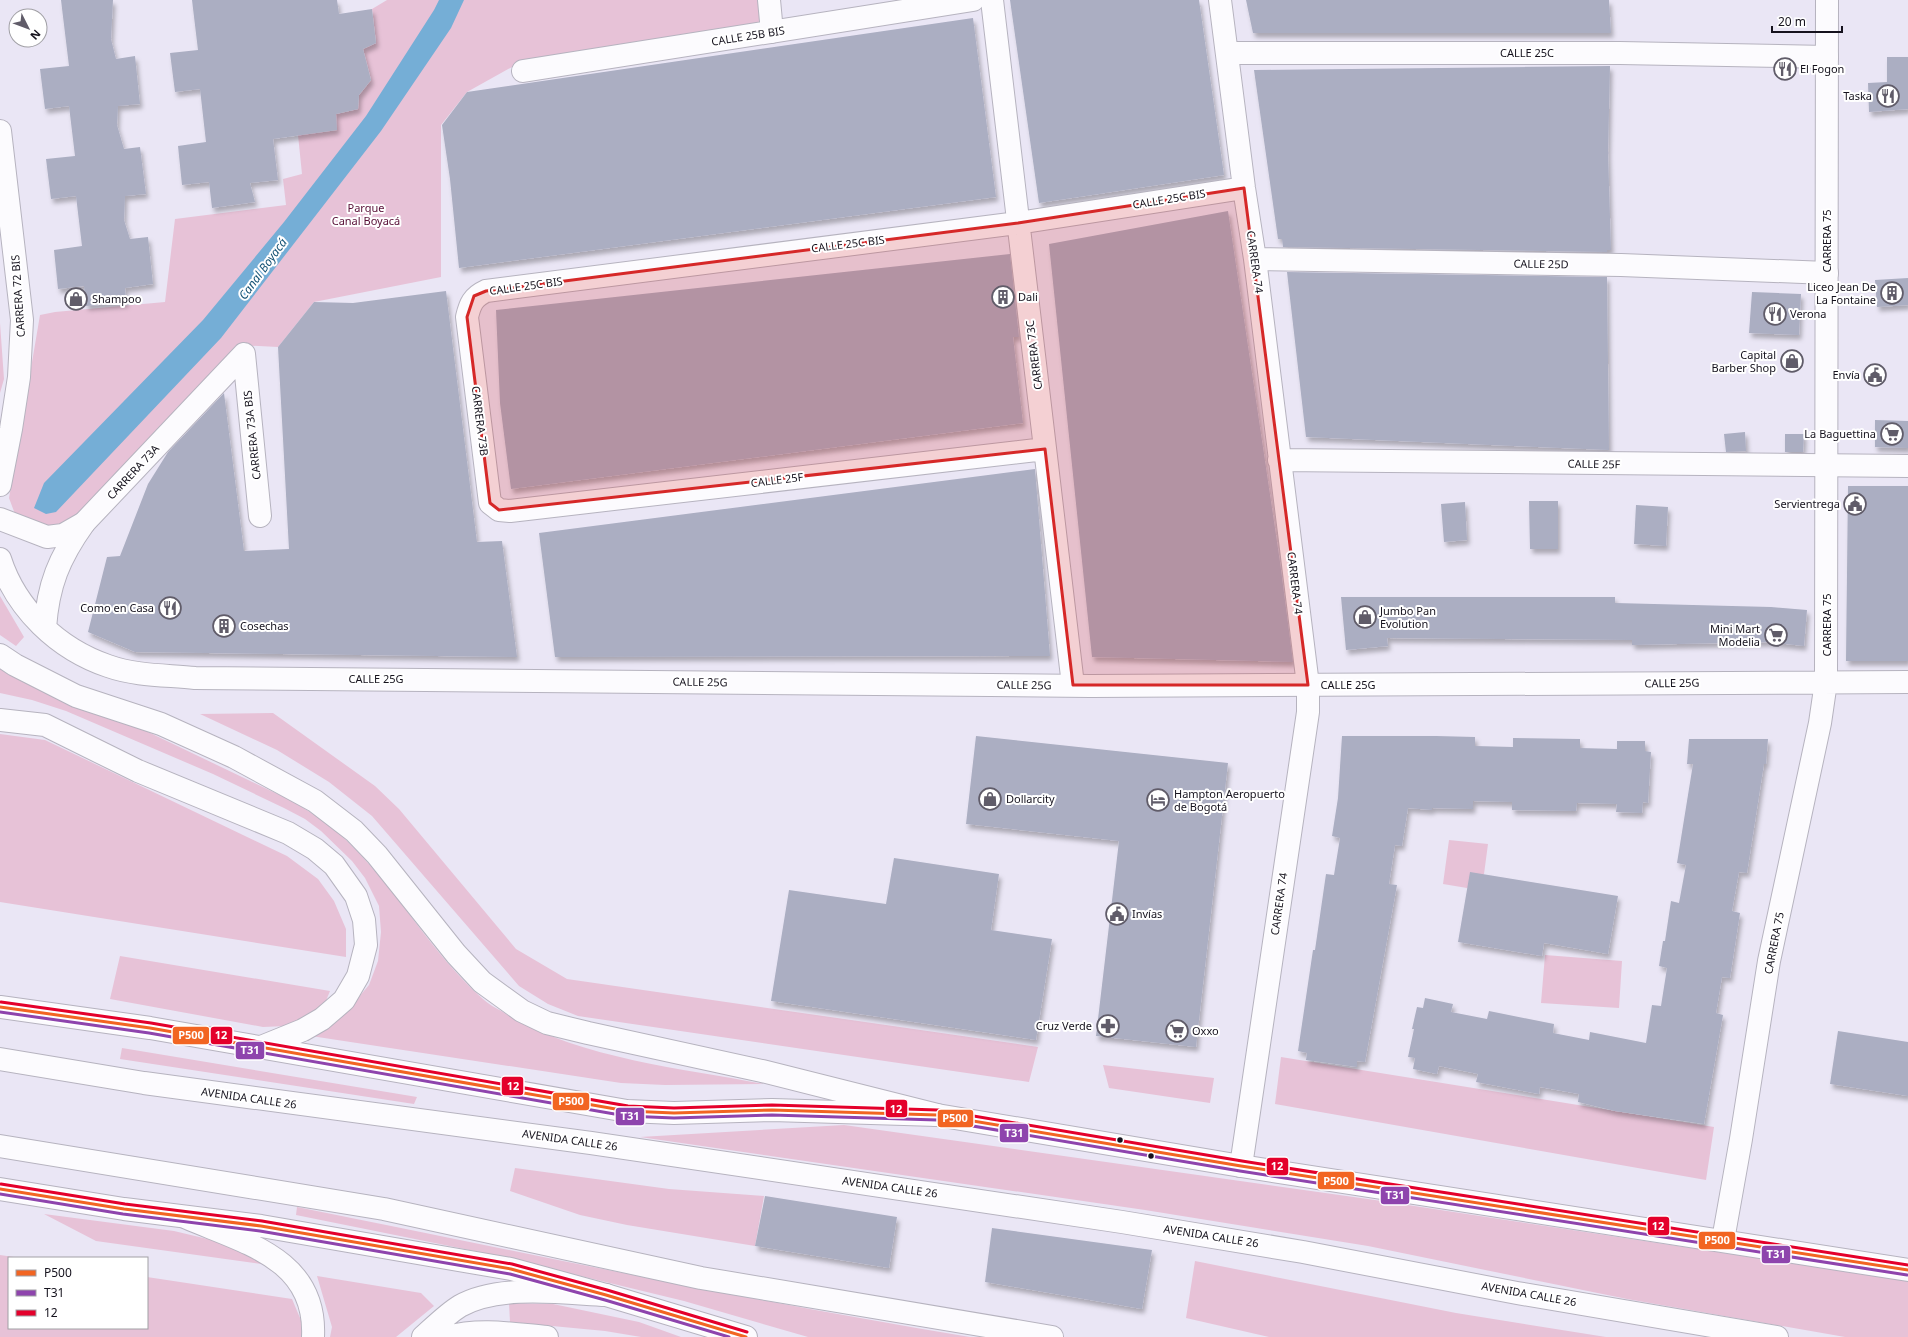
<svg xmlns="http://www.w3.org/2000/svg" width="1908" height="1337" font-family="'Noto Sans',sans-serif">
<style>
.green{fill:#e7c2d7}
.water{fill:#75aed6}
.building{fill:#abaec2;filter:url(#shadow)}
.lines{fill:none;stroke-linecap:round;stroke-linejoin:round}
.minor-casing{stroke:#b6b3bf;stroke-width:24}
.tertiary-casing{stroke:#b6b3bf;stroke-width:24}
.primary-casing{stroke:#b6b3bf;stroke-width:24}
.trunk-casing{stroke:#b6b3bf;stroke-width:24}
.minor{stroke:#fcfbfe;stroke-width:22}
.tertiary{stroke:#fcfbfe;stroke-width:22}
.primary{stroke:#fcfbfe;stroke-width:22}
.trunk{stroke:#fcfbfe;stroke-width:22}
.bus-1-casing{stroke:#fff;stroke-width:6}
.bus-2-casing{stroke:#fff;stroke-width:6}
.bus-3-casing{stroke:#fff;stroke-width:6}
.bus-1{stroke:#f26522;stroke-width:3}
.bus-2{stroke:#8e44ad;stroke-width:3}
.bus-3{stroke:#e4002b;stroke-width:3}
.marked{fill:#d62828;fill-opacity:0.2;stroke:#d62828;stroke-width:3;stroke-linejoin:round}
.bus-dot{fill:#15121d;stroke:#fff;stroke-width:1.5}
.labels{text-anchor:middle;stroke-width:4;stroke-linejoin:round;paint-order:stroke}
.street-label{font-size:11px;fill:#15121d;stroke:#fff}
.poi-label{font-size:11px;fill:#15121d;stroke:#fff;text-anchor:start}
.park-label{font-size:11px;fill:#570e36;stroke:#fff}
.water-label{font-size:12px;font-style:italic;fill:#125174;stroke:#fff}
.line-badge{stroke:#fff;stroke-width:1.5}
.badge-label{font-size:11px;text-anchor:middle;font-weight:bold;fill:#fff}
</style>
<defs>
<filter id="shadow"><feDropShadow dx="2.5" dy="4.5" stdDeviation="2" flood-color="#0004"/></filter>
</defs>
<rect width="100%" height="100%" fill="#eae6f5"/>
<!-- green -->
<path class="green" d="M387 0H760L763 22 521 62 467 92 441 125V277L314 302 278 347 238 345 66 528 52 531 15 514 9 498 40 315 55 312 165 302 175 219 286 205 283 179 302 174 298 135 336 130V114L358 109 359 95 371 80 363 49 376 43 372 9Z
M0 323 4 379 0 393Z
M0 596 24 637 16 646 0 635Z
M0 661 290 800C313 813 335 828 353 847 400 894 432 954 483 999 488 1004 496 1008 503 1012 576 1058 680 1068 764 1084L665 1085 621 1083 311 1036 352 1005 369 985 378 961 381 932 379 906 365 878 352 861 321 831 305 819 284 808 213 774 66 711 32 700 0 693Z
M273 713 375 786 399 809 516 949 567 979 1038 1047 1029 1082 578 1016 548 1004 519 986 372 816 329 782 277 750 200 714Z
M0 734 45 740 287 856 318 879 334 901 346 929V957L0 902Z
M1449 840 1488 844 1484 874 1467 888 1443 884Z
M1545 955 1622 961 1619 1008 1541 1003Z
M120 956 330 991 323 1008 286 1026 263 1027 110 999Z
M122 1048 417 1097 414 1104 120 1059Z
M1281 1057 1714 1127 1706 1180 1275 1104Z
M1103 1065 1214 1078 1210 1103 1109 1088Z
M844 1125 1375 1200 1908 1281V1337H1845L1627 1299 1368 1246 1145 1210 640 1137Z
M515 1168 669 1189 764 1196 755 1246 627 1225 580 1215 510 1191Z
M297 1207C521 1252 745 1300 970 1337H808L684 1301 494 1255 296 1215Z
M44 1214 174 1231 216 1241 269 1265 96 1241Z
M0 1255 21 1258H9V1328H147V1277L292 1299 303 1325 302 1337H0Z
M1195 1261 1456 1313 1606 1337H1269L1186 1318Z
M317 1276 421 1293 434 1306 396 1337H330L332 1327Z
M509 1303 553 1304 639 1322 681 1337H641L605 1331 510 1322Z"/>
<!-- water -->
<path class="water" d="M439 0H464L451 28 381 131 221 338 56 512 46 514 34 508 44 483 203 320 284 222 366 116 434 10Z"/>
<!-- building -->
<path class="building" d="M61 0H113L111 39 116 59 135 56 140 104 118 106 117 125 124 149 140 147 146 194 125 196 124 220 130 239 148 237 153 284 125 288 126 303 86 306 84 286 58 289 54 250 82 246 76 196 51 199 46 159 75 156 69 106 45 109 40 69 69 66Z
M192 0H337L339 14 372 9 376 43 363 49 371 80 359 95 358 109 336 114 337 130 273 139 278 180 250 183 255 202 212 208 209 182 182 185 178 146 206 142 200 89 175 92 170 53 198 50Z
M1010 0H1199L1224 175 1039 203Z
M1246 0H1609L1611 33H1253Z
M973 18 996 197 459 268 450 179 442 125 467 92Z
M1887 57H1908V109L1869 112 1868 83 1887 82Z
M1610 66 1608 153 1611 250H1607V252L1283 247 1282 239H1278L1254 70Z
M1228 211 1280 562 1293 662 1092 657 1049 244Z
M1010 254 1019 337H1013L1023 423 511 489 500 403 496 310Z
M1287 272 1607 277 1609 450 1306 437Z
M1908 278V305L1877 307 1875 280Z
M446 291 477 542 502 541 517 657 135 652 88 632 107 557 120 556 148 484 168 452 224 393 244 551 289 549 278 347 314 302 353 303Z
M1752 292 1801 294 1799 335 1749 333Z
M1875 420 1908 421V448L1875 447Z
M1745 432 1746 451 1726 452 1724 434Z
M1785 434H1804L1803 452H1785Z
M1035 469 1050 656 555 657 539 533Z
M1848 486H1908V661H1846Z
M1529 501H1558V549H1530Z
M1465 502 1467 540 1444 542 1441 504Z
M1636 505 1668 507 1666 546 1634 544Z
M1341 597H1615V603L1771 607 1807 610 1804 646 1768 642 1632 645V640L1387 638 1388 646 1346 650Z
M976 736 1228 763 1196 1047 1096 1036 1119 841 966 824Z
M1342 736H1436L1475 737V746L1513 747V738L1580 739V748L1617 749V741H1645V751L1651 752 1648 803 1643 802 1642 813 1616 812 1617 804 1577 803 1576 811 1512 810V802L1473 801V809L1432 808V810L1408 808 1402 846 1395 845 1389 884 1397 885 1365 1062 1357 1061V1067L1306 1060 1307 1053 1298 1051 1313 950H1315L1326 874 1334 875 1340 838 1332 836 1338 798Z
M1689 739H1768L1766 764H1764L1747 873 1739 872 1732 911 1740 913 1730 978 1722 977 1716 1013 1723 1015 1704 1124 1615 1111 1578 1102 1579 1094 1540 1087 1539 1094 1476 1082 1478 1074 1439 1066 1437 1074 1413 1069 1415 1058 1408 1057 1414 1029H1412L1417 1007 1423 1008 1425 998 1453 1004 1451 1012 1487 1019 1489 1011 1554 1024 1553 1033 1589 1040 1590 1032 1646 1043 1652 1005 1661 1006 1667 968 1659 966 1663 941H1665L1671 901 1679 903 1686 865 1677 863 1693 764H1687Z
M894 858 999 874 991 930 1052 939 1036 1040 771 1001 789 890 886 904Z
M1470 872 1618 896 1608 954 1544 943 1542 956 1458 942Z
M1838 1031 1908 1042V1096L1830 1084Z
M765 1196 897 1217 889 1268 755 1246Z
M992 1228 1152 1250 1142 1309 985 1282Z"/>
<g class="lines">
<!-- minor casing -->
<g class="minor-casing">
<path id="minor" d="M769 0 772 32
M992 0 1073 685
M1220 0 1244 188 1255 259 1308 685V712L1241 1166
M1227 53H1620L1827 57
M523 71 973 0
M1255 259 1621 265 1827 273
M244 354 260 516
M1045 449 510 511 499 510 490 503 467 317C470 304 473 297 486 291L1018 223 1244 188
M1279 460 1908 466
M0 519 47 537 63 535 84 523 244 354"/>
</g>
<!-- tertiary casing -->
<g class="tertiary-casing">
<path id="tertiary" d="M0 131 22 320 19 377 11 429 0 485
M0 559C16 609 58 649 108 666 136 676 167 675 195 678L1091 686 1908 682
M45 628C48 585 59 558 84 523
M1723 1240 1741 1139 1769 961 1820 723 1826 682 1827 0"/>
</g>
<!-- primary casing -->
<g class="primary-casing">
<path id="primary" d="M0 1007 150 1028 627 1111 674 1113 772 1110 937 1115 1241 1166 1908 1270
M0 1059 144 1083 591 1143 1122 1222 1303 1252 1517 1293 1777 1337
M0 1146 384 1209 701 1278 1052 1337
M0 1189 124 1209 261 1226 511 1269 606 1295 746 1337"/>
</g>
<!-- trunk casing -->
<g class="trunk-casing">
<path id="trunk" d="M0 655 15 665 76 696 161 724 234 757 315 801 354 831 377 855 456 954 482 982 522 1011 547 1023 588 1033 762 1071 937 1115
M0 720 45 725 138 771 288 833 315 849 334 865 356 896 364 920 366 945 358 976 344 1000 322 1019 303 1030 261 1047
M187 1218C245 1243 317 1259 313 1337
M423 1337C434 1327 447 1314 460 1306 499 1284 563 1293 606 1295
M447 1337C480 1328 513 1334 547 1337"/>
</g>
<!-- minor -->
<use href="#minor" class="minor"/>
<!-- tertiary -->
<use href="#tertiary" class="tertiary"/>
<!-- primary -->
<use href="#primary" class="primary"/>
<!-- trunk -->
<use href="#trunk" class="trunk"/>
<!-- bus-1 casing -->
<g class="bus-1-casing">
<path id="bus-1" d="M0 1007 150 1028 627 1111 674 1113 772 1110 937 1115 1241 1166 1908 1270
M0 1189 124 1209 261 1226 511 1269 606 1295 746 1337"/>
</g>
<!-- bus-2 casing -->
<g class="bus-2-casing">
<path id="bus-2" d="M0 1012 149 1033 626 1116 674 1118 772 1115 937 1120 1240 1171 1907 1275
M0 1194 123 1214 260 1231 510 1274 605 1300 729 1337"/>
</g>
<!-- bus-3 casing -->
<g class="bus-3-casing">
<path id="bus-3" d="M1 1002 151 1023 628 1106 674 1108 772 1105 938 1110 1242 1161 1908 1265
M1 1184 125 1204 262 1221 512 1264 607 1290 747 1332"/>
</g>
<!-- bus-1 -->
<use href="#bus-1" class="bus-1"/>
<!-- bus-2 -->
<use href="#bus-2" class="bus-2"/>
<!-- bus-3 -->
<use href="#bus-3" class="bus-3"/>
</g>
<!-- marked area -->
<path class="marked" d="M1244 188 1308 685H1073L1045 449 499 510 490 503 467 317 474 296 486 291 1018 223Z"/>
<!-- icons -->
<defs>
<g id="restaurant-ring" transform="scale(1.15)"><circle r="9.5" fill="#fff" stroke="#605c69" stroke-width="1.5"/><path d="M-5-6h1v4h1v-4h1v4h1v-4h1v5L-1.5 .5V6h-2V.5L-5-1ZM5-6V6H3V1.5H1.5Q1.5-4 5-6Z" fill="#605c69"/></g>
<g id="building-ring" transform="scale(1.15)"><circle r="9.5" fill="#fff" stroke="#605c69" stroke-width="1.5"/><path d="M-4-6H4V6H1V3H-1V6H-4ZM-2.5-4.3h1.7v1.8h-1.7ZM.8-4.3h1.7v1.8H.8ZM-2.5-1h1.7V.8h-1.7ZM.8-1h1.7V.8H.8Z" fill="#605c69"/></g>
<g id="shop-ring" transform="scale(1.15)"><circle r="9.5" fill="#fff" stroke="#605c69" stroke-width="1.5"/><path d="M-5-2.5h2.3a2.7 3.5 0 0 1 5.4 0H5L5.5 6h-11ZM-1.5-2.5h3a1.5 2.3 0 0 0-3 0Z" fill="#605c69"/></g>
<g id="civic-ring" transform="scale(1.15)"><circle r="9.5" fill="#fff" stroke="#605c69" stroke-width="1.5"/><path d="M-.6-6.5H3V-4.5H.6V-3L4-1V1h2V6H-6V1h2V-1L-.6-3ZM-1.2 2.5V6h2.4V2.5Z" fill="#605c69"/></g>
<g id="supermarket-ring" transform="scale(1.15)"><circle r="9.5" fill="#fff" stroke="#605c69" stroke-width="1.5"/><path d="M-6-5.5h2.5l.6 2H6L4.5 2H-2.5L-4.4-4H-6ZM-1.5 3.2a1.3 1.3 0 1 0 .1 0ZM3 3.2a1.3 1.3 0 1 0 .1 0Z" fill="#605c69"/></g>
<g id="hotel-ring" transform="scale(1.15)"><circle r="9.5" fill="#fff" stroke="#605c69" stroke-width="1.5"/><path d="M-6-4.5h1.5V1H6V5H4.5V3h-9V5H-6ZM-4 0a1.8 1.8 0 1 1 3.6 0ZM.5 0V-2.5h3Q6-2.5 6 0Z" fill="#605c69"/></g>
<g id="pharmacy-ring" transform="scale(1.15)"><circle r="9.5" fill="#fff" stroke="#605c69" stroke-width="1.5"/><path d="M-2-6h4v4h4v4h-4v4h-4v-4h-4v-4h4Z" fill="#605c69"/></g>
</defs>
<g fill-rule="evenodd">
<use href="#restaurant-ring" x="1785" y="69"/>
<use href="#restaurant-ring" x="1888" y="96"/>
<use href="#building-ring" x="1892" y="293"/>
<use href="#building-ring" x="1003" y="297"/>
<use href="#shop-ring" x="76" y="299"/>
<use href="#restaurant-ring" x="1775" y="314"/>
<use href="#shop-ring" x="1792" y="361"/>
<use href="#civic-ring" x="1875" y="375"/>
<use href="#supermarket-ring" x="1892" y="434"/>
<use href="#civic-ring" x="1855" y="504"/>
<use href="#restaurant-ring" x="170" y="608"/>
<use href="#shop-ring" x="1365" y="617"/>
<use href="#building-ring" x="224" y="626"/>
<use href="#supermarket-ring" x="1776" y="635"/>
<use href="#shop-ring" x="990" y="799"/>
<use href="#hotel-ring" x="1158" y="800"/>
<use href="#civic-ring" x="1117" y="914"/>
<use href="#pharmacy-ring" x="1108" y="1026"/>
<use href="#supermarket-ring" x="1177" y="1031"/>
</g>
<!-- markers -->
<g class="bus-dot">
<circle cx="1120" cy="1140" r="3.5"/>
<circle cx="1151" cy="1156" r="3.5"/>
</g>
<g class="labels">
<!-- street labels -->
<g class="street-label">
<text transform="translate(748 36) rotate(-9)" y="4">CALLE 25B BIS</text>
<text x="1527" y="57">CALLE 25C</text>
<text transform="translate(1169 199) rotate(-9)" y="4">CALLE 25C BIS</text>
<text transform="translate(1827 241) rotate(-90)" y="4">CARRERA 75</text>
<text transform="translate(848 244) rotate(-7)" y="4">CALLE 25C BIS</text>
<text transform="translate(1255 262) rotate(82)" y="4">CARRERA 74</text>
<text transform="translate(1541 264) rotate(1)" y="4">CALLE 25D</text>
<text transform="translate(526 286) rotate(-8)" y="4">CALLE 25C BIS</text>
<text transform="translate(18 296) rotate(-94)" y="4">CARRERA 72 BIS</text>
<text transform="translate(1034 355) rotate(-97)" y="4">CARRERA 73C</text>
<text transform="translate(480 421) rotate(83)" y="4">CARRERA 73B</text>
<text transform="translate(252 435) rotate(-96)" y="4">CARRERA 73A BIS</text>
<text transform="translate(1594 464) rotate(1)" y="4">CALLE 25F</text>
<text transform="translate(133 472) rotate(-47)" y="4">CARRERA 73A</text>
<text transform="translate(777 480) rotate(-7)" y="4">CALLE 25F</text>
<text transform="translate(1295 583) rotate(83)" y="4">CARRERA 74</text>
<text transform="translate(1827 625) rotate(-90)" y="4">CARRERA 75</text>
<text x="376" y="683">CALLE 25G</text>
<text transform="translate(700 682) rotate(1)" y="4">CALLE 25G</text>
<text transform="translate(1672 683) rotate(-1)" y="4">CALLE 25G</text>
<text transform="translate(1024 685) rotate(1)" y="4">CALLE 25G</text>
<text x="1348" y="689">CALLE 25G</text>
<text transform="translate(1279 904) rotate(-82)" y="4">CARRERA 74</text>
<text transform="translate(1774 943) rotate(-79)" y="4">CARRERA 75</text>
<text transform="translate(249 1098) rotate(8)" y="4">AVENIDA CALLE 26</text>
<text transform="translate(570 1140) rotate(8)" y="4">AVENIDA CALLE 26</text>
<text transform="translate(890 1187) rotate(8)" y="4">AVENIDA CALLE 26</text>
<text transform="translate(1211 1236) rotate(9)" y="4">AVENIDA CALLE 26</text>
<text transform="translate(1529 1294) rotate(10)" y="4">AVENIDA CALLE 26</text>
</g>
<!-- poi labels -->
<g class="poi-label">
<text x="1800" y="73">El Fogon</text>
<text x="1872" y="100" text-anchor="end">Taska</text>
<text x="1876" y="291" text-anchor="end">Liceo Jean De<tspan x="1876" dy="13">La Fontaine</tspan></text>
<text x="1018" y="301">Dali</text>
<text x="92" y="303">Shampoo</text>
<text x="1790" y="318">Verona</text>
<text x="1776" y="359" text-anchor="end">Capital<tspan x="1776" dy="13">Barber Shop</tspan></text>
<text x="1860" y="379" text-anchor="end">Envía</text>
<text x="1876" y="438" text-anchor="end">La Baguettina</text>
<text x="1840" y="508" text-anchor="end">Servientrega</text>
<text x="154" y="612" text-anchor="end">Como en Casa</text>
<text x="1380" y="615">Jumbo Pan<tspan x="1380" dy="13">Evolution</tspan></text>
<text x="240" y="630">Cosechas</text>
<text x="1760" y="633" text-anchor="end">Mini Mart<tspan x="1760" dy="13">Modelia</tspan></text>
<text x="1174" y="798">Hampton Aeropuerto<tspan x="1174" dy="13">de Bogotá</tspan></text>
<text x="1006" y="803">Dollarcity</text>
<text x="1132" y="918">Invías</text>
<text x="1092" y="1030" text-anchor="end">Cruz Verde</text>
<text x="1192" y="1035">Oxxo</text>
</g>
<!-- park labels -->
<g class="park-label">
<text x="366" y="212">Parque<tspan x="366" dy="13">Canal Boyacá</tspan></text>
</g>
<!-- water labels -->
<g class="water-label">
<text transform="translate(263 269) rotate(-54)" y="4">Canal Boyacá</text>
</g>
</g>
<g class="line-badge">
<rect x="172" y="1026" width="38" height="19" rx="4" fill="#f26522"/>
<rect x="210" y="1026" width="23" height="19" rx="4" fill="#e4002b"/>
<rect x="235" y="1041" width="30" height="19" rx="4" fill="#8e44ad"/>
<rect x="501" y="1076" width="23" height="20" rx="4" fill="#e4002b"/>
<rect x="552" y="1092" width="38" height="19" rx="4" fill="#f26522"/>
<rect x="885" y="1099" width="23" height="19" rx="4" fill="#e4002b"/>
<rect x="615" y="1107" width="30" height="19" rx="4" fill="#8e44ad"/>
<rect x="937" y="1109" width="37" height="19" rx="4" fill="#f26522"/>
<rect x="999" y="1123" width="30" height="20" rx="4" fill="#8e44ad"/>
<rect x="1266" y="1157" width="23" height="19" rx="4" fill="#e4002b"/>
<rect x="1317" y="1171" width="38" height="19" rx="4" fill="#f26522"/>
<rect x="1380" y="1186" width="30" height="19" rx="4" fill="#8e44ad"/>
<rect x="1647" y="1216" width="23" height="20" rx="4" fill="#e4002b"/>
<rect x="1698" y="1231" width="38" height="19" rx="4" fill="#f26522"/>
<rect x="1761" y="1245" width="30" height="19" rx="4" fill="#8e44ad"/>
</g>
<g class="badge-label">
<text x="191" y="1039">P500</text>
<text x="221" y="1039">12</text>
<text x="250" y="1054">T31</text>
<text x="513" y="1090">12</text>
<text x="571" y="1105">P500</text>
<text x="896" y="1113">12</text>
<text x="630" y="1120">T31</text>
<text x="955" y="1122">P500</text>
<text x="1014" y="1137">T31</text>
<text x="1277" y="1170">12</text>
<text x="1336" y="1185">P500</text>
<text x="1395" y="1199">T31</text>
<text x="1658" y="1230">12</text>
<text x="1717" y="1244">P500</text>
<text x="1776" y="1258">T31</text>
</g>
<!-- legend -->
<rect x="8" y="1257" width="140" height="72" fill="#ffffff" stroke="#a1a0a5"/>
<rect x="16" y="1270" width="20" height="6" fill="#f26522" stroke="#a1a0a5"/>
<text x="44" y="1277" font-size="12" fill="#15121d">P500</text>
<rect x="16" y="1290" width="20" height="6" fill="#8e44ad" stroke="#a1a0a5"/>
<text x="44" y="1297" font-size="12" fill="#15121d">T31</text>
<rect x="16" y="1310" width="20" height="6" fill="#e4002b" stroke="#a1a0a5"/>
<text x="44" y="1317" font-size="12" fill="#15121d">12</text>
<!-- north arrow -->
<g transform="translate(28 28) rotate(132)"><circle r="19" fill="#ffffff" stroke="#a1a0a5"/>
<path d="M0-3L7 15L0 10L-7 15Z" fill="#605c69"/>
<text y="-6" font-size="11" font-weight="bold" text-anchor="middle" fill="#15121d">N</text>
</g>
<!-- scale -->
<path d="M1772 26v6h70v-6" fill="none" stroke="#15121d" stroke-width="2"/>
<text x="1778" y="26" font-size="12" fill="#15121d" stroke="#ffffff" stroke-width="3" paint-order="stroke">20 m</text>
</svg>
